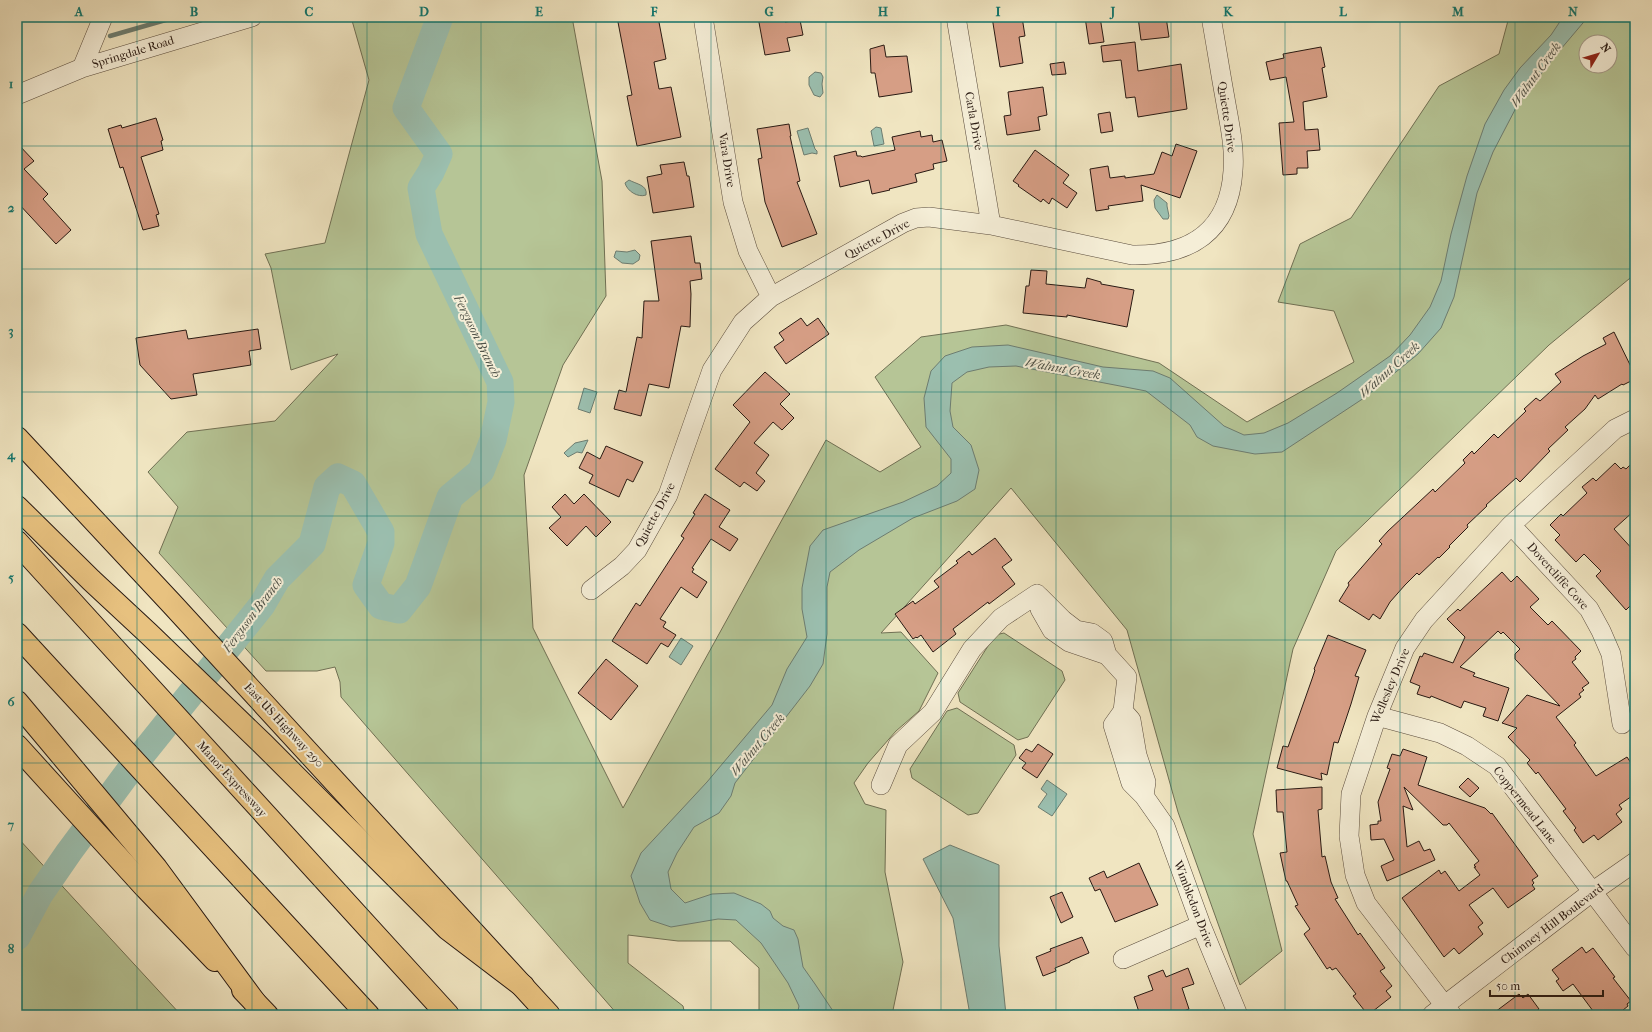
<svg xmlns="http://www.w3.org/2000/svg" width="1652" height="1032" font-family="'IM FELL French Canon',serif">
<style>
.green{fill:#b6c596;stroke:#707054;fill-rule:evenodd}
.water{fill:#9bbfaf;stroke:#6d7d71}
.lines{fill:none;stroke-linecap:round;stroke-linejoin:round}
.stream{stroke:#6d7d71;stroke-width:4.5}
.river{stroke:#9bbfaf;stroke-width:27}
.building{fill:#d69e85;stroke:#291a13}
.minor-casing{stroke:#5b4d3e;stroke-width:20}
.major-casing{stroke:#291a13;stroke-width:24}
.highway-casing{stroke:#291a13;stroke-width:24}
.minor{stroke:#f5eed7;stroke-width:19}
.major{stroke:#e8c280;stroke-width:22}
.highway{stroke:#e8c280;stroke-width:22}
.grid{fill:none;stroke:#0f766e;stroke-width:1;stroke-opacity:0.55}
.labels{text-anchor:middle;stroke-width:4;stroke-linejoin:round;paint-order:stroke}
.street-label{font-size:12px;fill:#291a13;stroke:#f5eed7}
.water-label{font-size:13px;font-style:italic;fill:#51544a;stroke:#f5eed7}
.neatline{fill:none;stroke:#0f766e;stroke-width:1.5}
.grid-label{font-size:13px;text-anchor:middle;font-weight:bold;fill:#0f766e}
</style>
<rect width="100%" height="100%" fill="#f0e5c1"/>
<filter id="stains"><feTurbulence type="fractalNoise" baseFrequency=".005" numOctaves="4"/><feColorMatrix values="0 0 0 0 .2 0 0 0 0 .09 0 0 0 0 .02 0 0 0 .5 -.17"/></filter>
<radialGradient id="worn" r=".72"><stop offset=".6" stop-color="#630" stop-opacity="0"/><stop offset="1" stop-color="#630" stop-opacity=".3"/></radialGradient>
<!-- green -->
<path class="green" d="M351 17H572L602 181 606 296 563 365 524 475 533 628 623 808 826 440 880 472 921 447 875 377 921 337 1006 325 1159 363 1247 422 1354 362 1334 311 1278 302 1300 244 1351 218 1439 86 1499 54 1509 17H1635V274L1549 345 1336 551 1293 649 1253 834 1282 951 1240 985 1178 812 1127 630 1011 488 881 633 901 632 938 673 919 711 896 731 868 763 854 783 865 804 886 810 885 872 903 962 892 1015H759V968L730 941H678L628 935V963L683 1006 685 1015H618L341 697 340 682 335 667 317 671H266L159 553 178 507 148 472 187 432 275 421 338 354 291 370 271 268 265 254 325 243 369 80ZM1586 42H1610V66H1586Z
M1004 633 1062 671 1065 680 1028 737 1018 740 960 702 958 693 995 635Z
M957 708 1014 745 1016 755 978 813 968 815 912 778 910 769 947 711Z
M17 837 181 1015H17Z"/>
<!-- water -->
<path class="water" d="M1563 17H1588L1555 56 1518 104 1493 152 1477 193 1454 297 1441 328 1418 354 1364 398 1282 452 1255 454 1213 446 1197 437 1190 425 1146 391 1016 366 989 367 967 372 952 383 950 411 953 427 971 445 979 470 975 489 957 501 913 518 859 550 830 572 827 587V634L823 664 810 686 735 783 731 796 719 813 694 827 677 853 668 872 671 889 685 903 712 894 734 893 761 904 770 911 773 918 783 926 794 930 798 939 803 967 815 984 833 1011V1015H797L799 1006 788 983 761 943 736 920 718 919 671 927 650 920 640 903 631 876 641 853 707 782 772 705 787 669 807 637 802 609V588L810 546 823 530 903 502 937 486 951 473V459L926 427 924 398 931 371 945 356 972 347 1008 345 1103 367 1153 371 1170 378 1224 426 1244 435 1264 433 1288 423 1337 393 1390 356 1410 335 1430 307 1441 281 1451 234 1467 176 1485 124 1504 90 1520 68 1551 35Z
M815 72 821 73 823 77 822 84 823 93 820 97 814 95 809 85V77Z
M876 127 881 128 884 144 874 146 871 131Z
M808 128 815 149 817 151V154L812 153 804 155 797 131Z
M629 180C636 184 648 185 646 195 638 198 627 191 625 183Z
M1157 195 1167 203V206L1169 216 1168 219H1163L1155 208 1154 200Z
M635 250 640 255 639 260 633 264 622 263 614 257 616 251 627 252Z
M584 388 597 392 590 413 578 409Z
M588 440 582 453 577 452 568 457 564 453 575 443Z
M681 638 693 646 681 665 669 657Z
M1047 780 1067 794 1052 816 1038 807 1047 794 1041 789Z
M950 845 999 865V946L1006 1015H970L953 918 923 859Z"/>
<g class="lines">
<!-- stream -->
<path class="stream" d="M110 36 176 17"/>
<!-- river -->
<path class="river" d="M17 937 40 894 69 852 132 767 262 605 277 579 312 544 327 487 338 477 353 484 381 532V543L366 585 381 606 399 610 418 586 450 497 481 471 493 440 501 402 500 382 429 234 421 188 431 172 439 154 406 108 440 17"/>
</g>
<!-- building -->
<path class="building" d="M617 17H658L666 59 654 62 659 89 671 87 681 137 637 146 627 96 632 95Z
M758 17H784L785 22 800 20 803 35 787 38 790 51 765 55Z
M992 17H1022L1025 36 1019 37 1023 63 1000 67Z
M1085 17H1100L1104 42 1089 44Z
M1138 17H1166L1169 37 1141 40Z
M1135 42 1138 71 1181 64 1187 109 1138 117 1135 97 1126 98 1121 60 1103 62 1101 46Z
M884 45 886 57 907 56 912 92 879 97 875 73H871L870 49Z
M1321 47 1325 67 1322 68 1327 97 1303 102 1305 130 1318 129 1320 150 1307 151 1308 168H1297V174L1283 175 1279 123 1294 122 1286 77 1270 80 1266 62 1284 58 1283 54Z
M1064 62 1066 74 1052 75 1050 64Z
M1043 87 1047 115 1038 117 1040 130 1007 135 1004 116 1011 115 1008 92Z
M1110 112 1113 131 1101 133 1098 114Z
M156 118 163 140 161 141 163 150 141 157 159 214 156 215 159 226 143 230 123 167 120 168 108 129 121 125 122 128Z
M789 124 791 136H790L800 181 797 182 817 234 782 247 765 202 758 159 762 158 757 129Z
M920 131 921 137 932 135 933 142 942 140 947 161 933 164 934 169 915 174 917 182 889 189 890 190 872 194 869 180 840 187 834 156 856 151 857 156H861L862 157 895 150 892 137Z
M17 143 34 161 24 169 48 194 43 199 71 230 56 244 17 202Z
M1176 144 1197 151 1180 198 1141 185 1143 201 1108 206 1109 209 1096 211 1090 169 1108 166 1110 178 1125 176V178L1154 174 1162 152 1172 156Z
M1035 150 1069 175 1063 183 1077 193 1067 208 1052 198 1049 204 1043 199 1041 202 1018 186 1019 185 1013 181Z
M684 162 687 176H689L694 207 653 213 647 177 662 174 660 165Z
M691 236 695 263H700L702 279 690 281 691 294 690 327 681 326 669 388 649 384 641 416 614 409 619 390 626 392 637 337 642 338 644 301H659L651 241Z
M1031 270 1047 271 1046 284 1085 288 1087 278 1101 282V284L1134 290 1127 327 1067 315V317L1023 313 1026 286H1029Z
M801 318 807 326 818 318 829 334 786 364 774 347 784 340 779 333Z
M258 329 261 349 249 351 251 365 193 374 197 395 171 399 140 365 136 338 186 330 188 339Z
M1614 332 1635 375V379L1623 385 1622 384 1598 399 1595 395 1585 409 1565 427 1568 430 1548 449 1550 451 1520 482 1516 478 1486 505 1487 506 1467 525 1468 527 1449 546 1450 547 1439 558 1438 557 1419 575 1417 573 1405 585 1390 602 1380 619 1373 614 1369 620 1339 601 1349 585 1348 583 1382 544 1379 541 1388 531 1433 489 1435 492 1465 463 1463 460 1472 451 1474 454 1494 434 1498 438 1526 411 1524 409 1536 398 1540 401 1561 382 1555 374 1583 356 1606 344 1603 338Z
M765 372 790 394 780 404 794 418 782 430 773 422 754 443 769 455 756 473 765 481 757 491 744 482 740 487 715 469 750 422 733 405Z
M606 446 643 462 633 482 627 479 619 497 589 483 593 475 579 468 587 452 600 459Z
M1635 460V510L1614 529 1635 552V601L1626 610 1596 576 1601 571 1584 554 1576 562 1555 540 1560 535 1550 525 1561 514 1563 516 1587 493 1582 487 1593 478 1596 481 1615 463 1621 469 1623 467 1626 469Z
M565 494 574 504 584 494 611 522 596 537 586 526 567 546 549 528 561 517 552 507Z
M705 494 730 510 719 527 738 539 730 551 711 539 692 568 694 569 692 572 707 582 697 598 681 587 660 619 666 622 663 627 676 635 668 647 661 643 647 664 612 641 636 603 640 606 684 538 681 536 695 514 693 513Z
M995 538 1012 560 1002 567 1015 584 989 604 988 602 953 629 956 634 933 652 921 635 917 638 916 637 913 639 895 614 913 601 915 604 939 587 934 581 958 563 956 561 969 551 972 555Z
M1502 572 1511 582 1517 576 1539 599 1530 607 1548 625 1552 621 1581 651 1575 657 1576 659 1572 662 1589 683 1582 688 1584 690 1579 694 1581 697 1556 717 1576 743 1574 745 1596 776 1627 757 1635 769V794L1619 805 1622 809 1616 814 1622 822 1598 840 1594 835 1583 843 1574 830 1576 828 1563 811 1566 809 1538 772 1536 774 1527 763 1530 760 1508 737 1517 728 1502 723 1527 695 1560 706 1515 659V654L1520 649 1503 632 1501 634 1498 631 1460 667 1475 673 1473 676 1509 688 1498 721 1483 716 1486 708 1464 701 1461 708 1431 696 1430 698 1417 694 1420 686 1410 682 1420 656 1422 657 1424 653 1453 663 1465 637 1447 619 1458 609 1460 611Z
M1328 635 1366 650 1355 676 1359 677 1351 704 1338 743 1334 742 1327 775 1321 773 1322 780 1277 768 1283 746 1288 747 1312 679 1315 670 1314 669Z
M606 659 638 686 611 720 578 693Z
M1038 744 1053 754 1037 778 1022 768 1026 763 1019 758 1026 749 1032 752Z
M1403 749 1427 757 1418 785 1485 808 1491 814 1492 813 1538 876 1532 880 1534 883 1532 885 1535 889 1508 908 1493 888 1469 905 1483 923 1478 927 1483 934 1459 954 1454 948 1444 957 1402 898 1439 870 1441 874 1445 871 1459 891 1480 875 1474 867H1476L1474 865 1479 861 1449 823 1447 825H1443L1404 787 1413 810 1403 806 1407 847 1419 841 1424 851 1430 849 1435 860 1387 881 1381 866 1394 860 1384 839 1371 840 1370 825 1378 824V821H1381L1378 802 1390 769 1387 768 1392 754 1400 756Z
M1468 778 1479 788 1470 797 1459 787Z
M1322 787V809L1318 810 1322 857 1325 856 1331 882 1338 898 1335 899 1358 935 1360 933 1385 968 1380 971 1392 986 1386 991 1391 997 1368 1015 1353 996 1356 994 1336 968 1332 970 1330 967 1327 969 1304 934 1310 929 1295 906 1298 905 1287 881H1286L1280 853 1287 852 1283 812H1277L1276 790Z
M1139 863 1158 905 1115 922 1100 889 1095 891 1089 878 1104 871 1107 878Z
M1062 892 1073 917 1061 923 1050 897Z
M1082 937 1089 953 1070 961V962L1055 968 1056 971 1043 976 1036 957 1051 951 1050 949Z
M1582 947 1586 953 1593 948 1615 977 1613 978 1631 1001 1627 1004 1628 1006 1617 1015H1596L1573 984 1563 991 1556 981 1559 979 1552 970Z
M1188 968 1194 984 1182 988 1189 1009 1174 1015H1140L1134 997 1153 990 1148 976 1163 970 1166 977Z
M1519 994 1523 998 1528 994 1539 1009 1531 1015H1491Z"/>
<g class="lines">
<!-- minor casing -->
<g class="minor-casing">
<path id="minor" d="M703 17 733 202 748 251 771 297
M956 17 991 225
M82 68 103 17
M17 95 82 68 252 17
M1511 525 1589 609 1601 631 1611 654 1622 724
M591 590 622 566 637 550 668 495 712 370 743 322 771 297 903 223 916 218 929 217 991 225 1132 255C1190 256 1229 232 1233 171 1235 146 1229 122 1225 98 1220 71 1216 44 1211 17
M1037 594 1040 609 1052 630 1069 642 1107 655 1127 677 1123 711 1113 725 1131 783 1144 796 1165 826 1201 925 1238 1015
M1039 596 1063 620 1076 630 1092 633 1103 641 1107 655
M1123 711 1131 720 1137 755 1146 782 1144 796
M1377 716 1440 733 1467 746 1497 766 1635 948
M881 785 898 745 933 712 972 649 1001 618 1037 594
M1123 959 1201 925
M1432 1015 1592 892 1635 862
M1452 1015 1366 903 1355 875 1349 836 1351 794 1377 716 1405 648 1424 620 1511 525 1615 429 1635 419"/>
</g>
<!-- major casing -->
<g class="major-casing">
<path id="major" d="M17 438 172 604 549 1015
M17 746 145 887 215 960
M243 990 267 1015"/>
</g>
<!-- highway casing -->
<g class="highway-casing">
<path id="highway" d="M17 507 91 580 149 634 263 744 448 929 523 986
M17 542 448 1015
M17 634 368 1015
M17 702 156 868 256 1004"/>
</g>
<!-- minor -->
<use href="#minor" class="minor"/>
<!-- major -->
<use href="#major" class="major"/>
<!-- highway -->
<use href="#highway" class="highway"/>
</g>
<!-- grid -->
<path class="grid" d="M137 17V1015M252 17V1015M367 17V1015M481 17V1015M596 17V1015M711 17V1015M826 17V1015M941 17V1015M1056 17V1015M1171 17V1015M1285 17V1015M1400 17V1015M1515 17V1015M17 146H1635M17 269H1635M17 392H1635M17 516H1635M17 640H1635M17 763H1635M17 886H1635"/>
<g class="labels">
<!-- street labels -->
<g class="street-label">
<text transform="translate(133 52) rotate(-17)" y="4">Springdale Road</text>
<text transform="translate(1227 117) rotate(82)" y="4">Quiette Drive</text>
<text transform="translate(974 121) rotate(80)" y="4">Carla Drive</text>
<text transform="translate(727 160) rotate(81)" y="4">Vara Drive</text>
<text transform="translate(877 239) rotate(-28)" y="4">Quiette Drive</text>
<text transform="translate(655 515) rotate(-62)" y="4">Quiette Drive</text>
<text transform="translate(1558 576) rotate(48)" y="4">Dovercliffe Cove</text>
<text transform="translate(1390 686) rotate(-67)" y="4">Wellesley Drive</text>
<text transform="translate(284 725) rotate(47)" y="4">East US Highway 290</text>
<text transform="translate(232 779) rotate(48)" y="4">Manor Expressway</text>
<text transform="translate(1525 805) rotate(52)" y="4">Coppermead Lane</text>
<text transform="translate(1194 904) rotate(69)" y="4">Wimbledon Drive</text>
<text transform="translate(1552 924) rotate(-37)" y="4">Chimney Hill Boulevard</text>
</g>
<!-- water labels -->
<g class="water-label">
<text transform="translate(1535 74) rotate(-54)" y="5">Walnut Creek</text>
<text transform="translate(478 336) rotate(64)" y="5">Ferguson Branch</text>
<text transform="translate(1063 368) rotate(10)" y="5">Walnut Creek</text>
<text transform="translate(1389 369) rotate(-42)" y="5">Walnut Creek</text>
<text transform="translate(252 614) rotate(-53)" y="5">Ferguson Branch</text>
<text transform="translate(757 744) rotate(-50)" y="5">Walnut Creek</text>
</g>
</g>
<!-- margin -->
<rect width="1652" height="1032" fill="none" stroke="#f0e5c1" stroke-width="44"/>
<!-- north arrow -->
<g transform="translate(1598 54) rotate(52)"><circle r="19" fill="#f5eed7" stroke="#a39989"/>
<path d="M0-3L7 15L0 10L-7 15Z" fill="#8f2418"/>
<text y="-6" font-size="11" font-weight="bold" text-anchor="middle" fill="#291a13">N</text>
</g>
<!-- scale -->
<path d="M1490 990v6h113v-6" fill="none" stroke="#291a13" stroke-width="2"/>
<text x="1496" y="990" font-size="12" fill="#291a13" stroke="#f5eed7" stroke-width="3" paint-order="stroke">50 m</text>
<rect x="22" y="22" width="1608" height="988" class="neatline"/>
<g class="grid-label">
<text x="79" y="16">A</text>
<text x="194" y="16">B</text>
<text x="309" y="16">C</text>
<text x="424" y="16">D</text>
<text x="539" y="16">E</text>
<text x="654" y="16">F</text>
<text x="769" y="16">G</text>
<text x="883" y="16">H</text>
<text x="998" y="16">I</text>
<text x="1113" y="16">J</text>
<text x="1228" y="16">K</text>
<text x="1343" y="16">L</text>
<text x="1458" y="16">M</text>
<text x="1573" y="16">N</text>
<text x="11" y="88">1</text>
<text x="11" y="212">2</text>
<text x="11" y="335">3</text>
<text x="11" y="459">4</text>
<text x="11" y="582">5</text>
<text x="11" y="706">6</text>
<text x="11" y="829">7</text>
<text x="11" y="953">8</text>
</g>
<rect width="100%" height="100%" filter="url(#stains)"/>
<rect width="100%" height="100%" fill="url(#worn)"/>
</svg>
